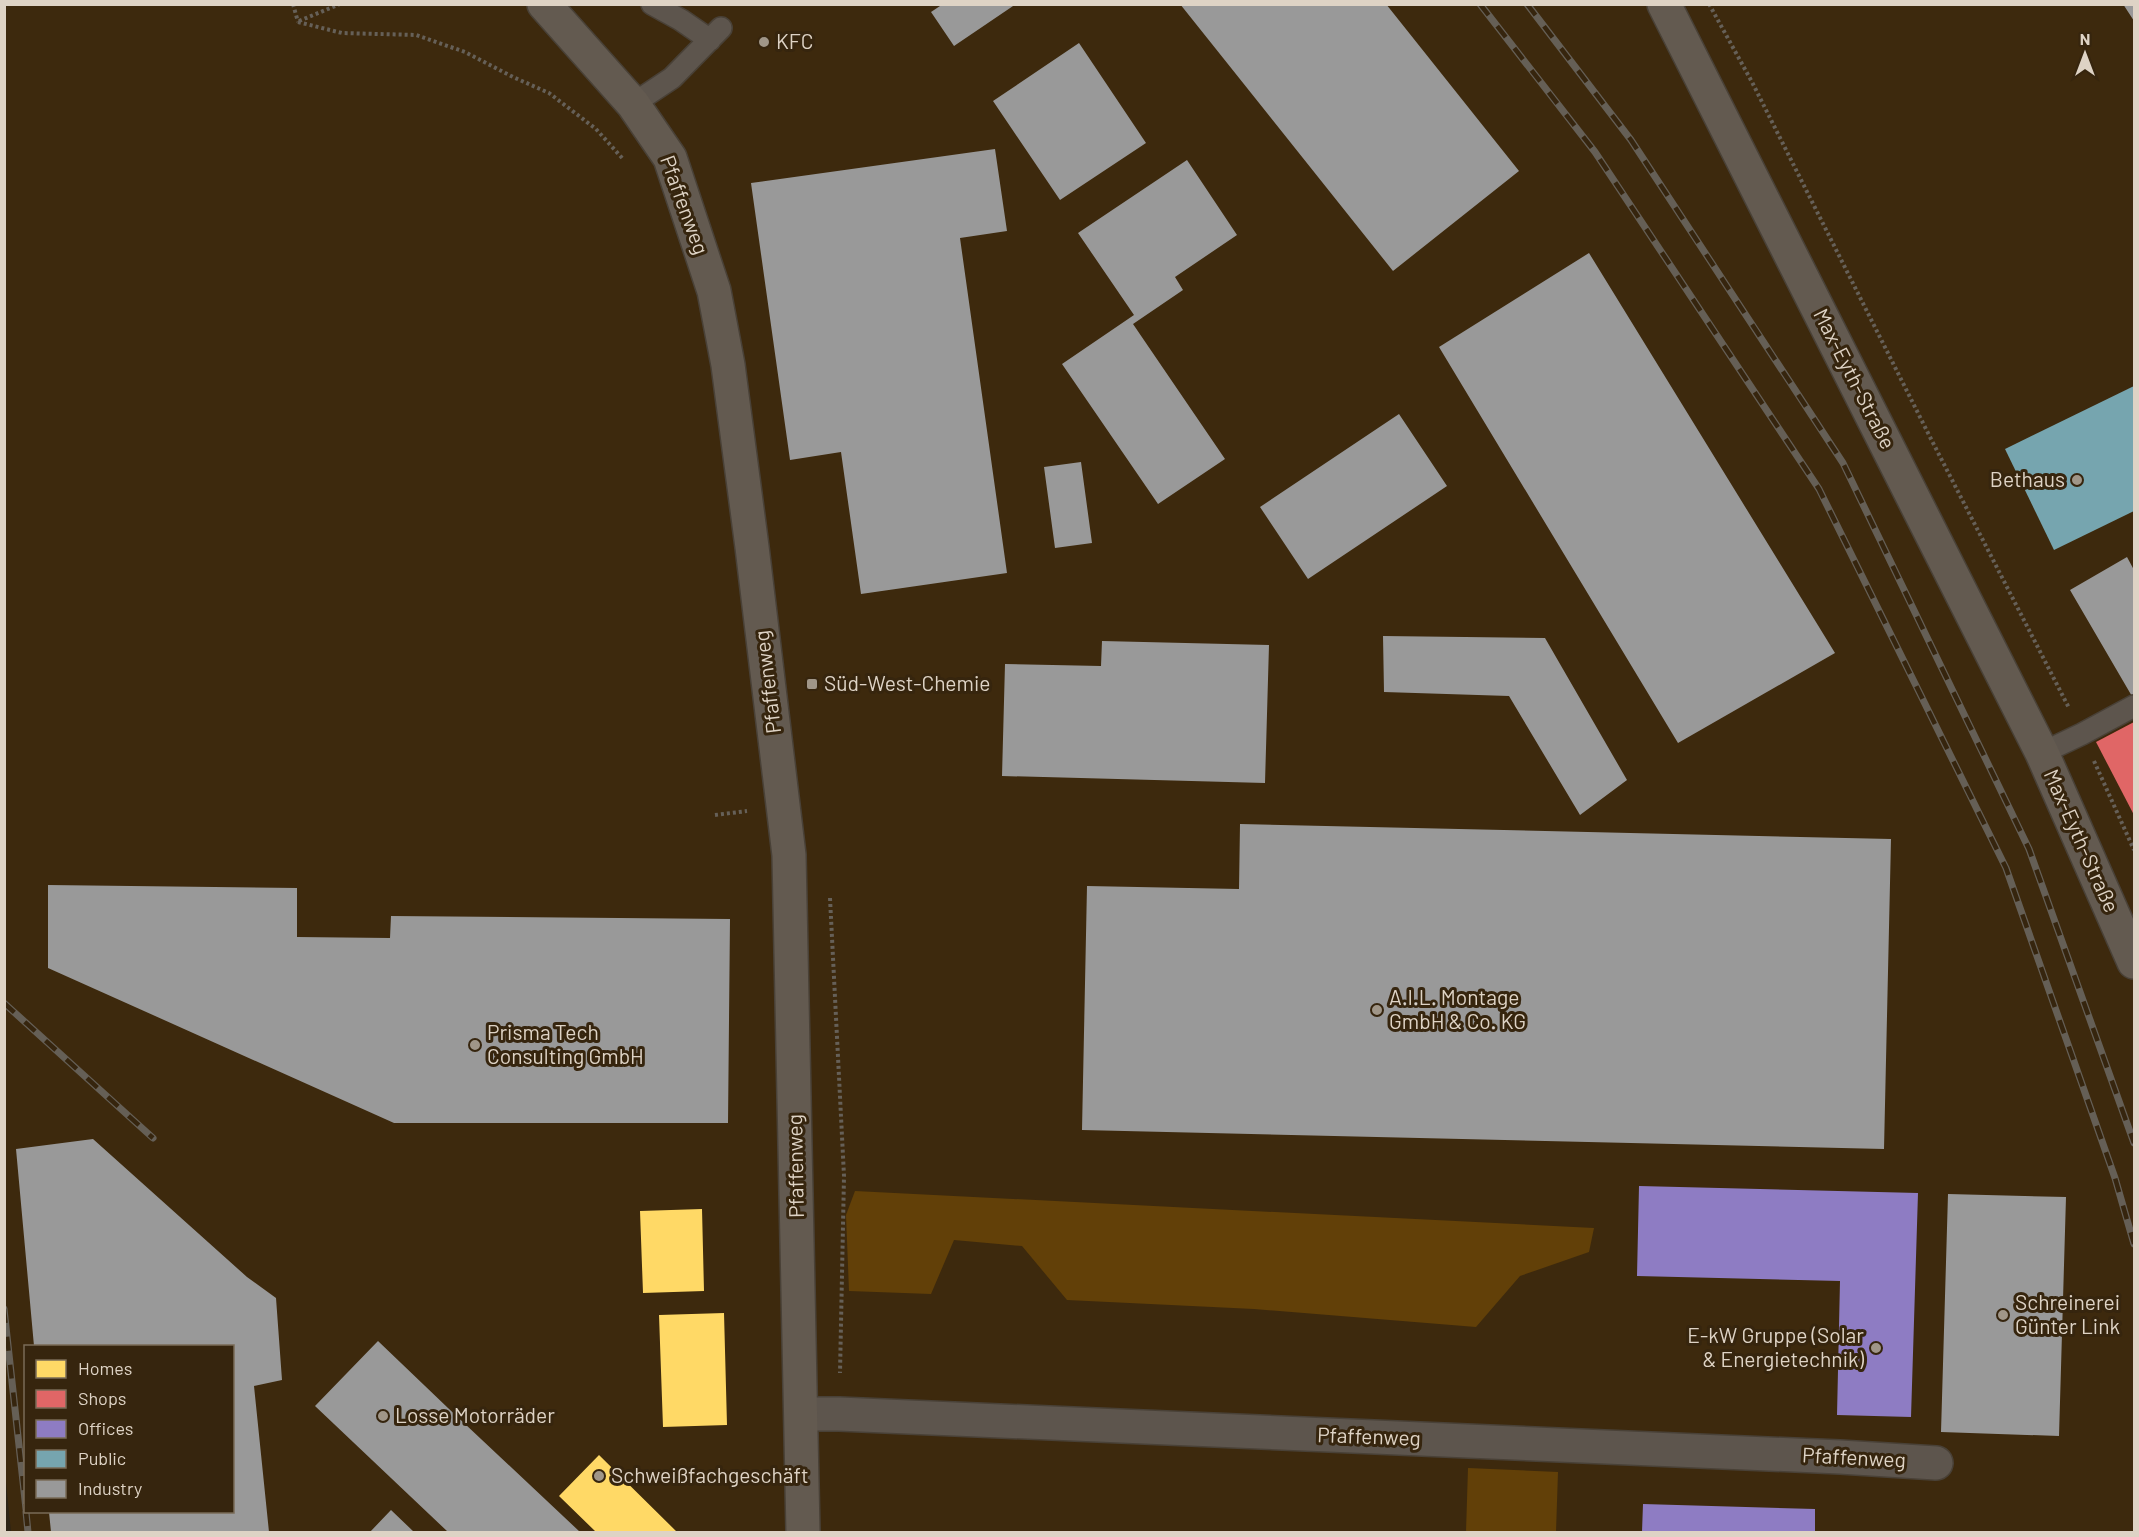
<svg xmlns="http://www.w3.org/2000/svg" width="2139" height="1537" font-family="Barlow,sans-serif">
<style>
.built{fill:#3d290d;fill-rule:evenodd}
.green{fill:#624008}
.homes{fill:#ffd966}
.shops{fill:#e06666}
.offices{fill:#8e7cc3}
.public{fill:#76a5af}
.industry{fill:#999}
.lines{fill:none;stroke-linecap:round;stroke-linejoin:round}
.lane-casing{stroke:#494137;stroke-width:24}
.street-casing{stroke:#494137;stroke-width:36}
.secondary-casing{stroke:#494137;stroke-width:36}
.path{stroke:#666058;stroke-width:4;stroke-dasharray:3 3;stroke-linecap:butt}
.lane{stroke:#5d554d;stroke-width:21}
.street{stroke:#5d554d;stroke-width:33}
.secondary{stroke:#635a50;stroke-width:33}
.rail-casing{stroke:#655f56;stroke-width:7}
.rail{stroke:#36250e;stroke-width:4.5;stroke-dasharray:14;stroke-linecap:butt}
.poi-dot{fill:#a09688;stroke:#36250e;stroke-width:2}
.labels{text-anchor:middle;stroke-width:6;stroke-linejoin:round;paint-order:stroke}
.poi-label{font-size:21px;fill:#ded3c5;stroke:#36250e;text-anchor:start}
.street-label{font-size:21px;fill:#ded3c5;stroke:#36250e}
</style>
<rect width="100%" height="100%" fill="#2d2417"/>
<!-- built -->
<path class="built" d="M4 5H2134V1532H11L4 1462ZM26 1346H232V1512H26Z"/>
<!-- green -->
<path class="green" d="M855 1191 1594 1228 1589 1252 1520 1276 1476 1327 1254 1309 1067 1300 1022 1246 954 1240 931 1294 849 1291 846 1215Z
M1468 1468 1558 1472 1556 1532H1466Z"/>
<!-- homes -->
<path class="homes" d="M702 1209 704 1291 643 1293 640 1211Z
M724 1313 727 1425 663 1427 659 1315Z
M599 1455 677 1532H596L559 1496Z"/>
<!-- shops -->
<path class="shops" d="M2134 722V815L2096 742Z"/>
<!-- offices -->
<path class="offices" d="M1639 1186 1918 1193 1911 1417 1837 1415 1840 1281 1637 1276Z
M1643 1504 1815 1509V1532H1642Z"/>
<!-- public -->
<path class="public" d="M2134 386V511L2054 550 2005 449Z"/>
<!-- industry -->
<path class="industry" d="M943 4H1016L954 46 931 12Z
M1180 4H1386L1519 171 1393 271Z
M2123 4H2134V21Z
M1079 43 1146 143 1060 200 993 101Z
M995 149 1007 231 960 238 1007 573 861 594 841 452 790 460 751 183Z
M1187 160 1237 235 1175 277 1183 290 1133 324 1225 459 1158 504 1062 364 1134 315 1078 233Z
M1589 253 1835 653 1678 743 1439 347Z
M1399 414 1447 486 1308 579 1260 507Z
M1081 462 1092 543 1055 548 1044 467Z
M2127 557 2134 570V697L2133 698 2070 590Z
M1383 636 1545 638 1627 780 1580 815 1509 696 1384 692Z
M1102 641 1269 645 1265 783 1002 776 1005 664 1101 666Z
M1240 824 1891 839 1884 1149 1082 1130 1087 886 1239 889Z
M48 885 297 888V937L390 938 391 916 730 919 728 1123H394L48 968Z
M93 1139 247 1277 276 1298 282 1380 254 1386 269 1532H51L49 1512H232V1346H34L16 1149Z
M1948 1194 2066 1197 2059 1436 1941 1432Z
M378 1341 448 1408 580 1532H448L315 1406Z
M391 1510 414 1532H370Z"/>
<g class="lines">
<!-- lane casing -->
<g class="lane-casing">
<path id="lane" d="M652 4 681 20 710 40
M633 104 672 78 721 28
M2042 753 2082 734 2134 706"/>
</g>
<!-- street casing -->
<g class="street-casing">
<path id="street" d="M802 1414H839L1840 1457 1936 1463"/>
</g>
<!-- secondary casing -->
<g class="secondary-casing">
<path id="secondary" d="M544 4 633 104 670 158 714 291 728 365 752 547 789 855 803 1532
M1664 4 2042 753 2134 962"/>
</g>
<!-- path -->
<path class="path" d="M293 4 298 22
M1709 4 1752 82 1930 437 2069 708
M299 21 340 4
M298 22 342 33 416 35 465 52 513 77 549 93 596 129 623 159
M2094 761 2134 850
M715 815 747 811
M830 898 844 1176 840 1373"/>
<!-- lane -->
<use href="#lane" class="lane"/>
<!-- street -->
<use href="#street" class="street"/>
<!-- secondary -->
<use href="#secondary" class="secondary"/>
<!-- rail casing -->
<g class="rail-casing">
<path id="rail" d="M1480 4 1595 152 1819 489 2006 868 2115 1178 2134 1244
M1527 4 1631 140 1843 463 2029 849 2134 1143
M4 1003 153 1138
M4 1309 26 1509
M26 1512 28 1532"/>
</g>
<!-- rail -->
<use href="#rail" class="rail"/>
</g>
<!-- markers -->
<g class="poi-dot">
<circle cx="764" cy="42" r="6"/>
<circle cx="2077" cy="480" r="6"/>
<rect x="806" y="678" width="12" height="12" rx="3"/>
<circle cx="1377" cy="1010" r="6"/>
<circle cx="475" cy="1045" r="6"/>
<circle cx="2003" cy="1315" r="6"/>
<circle cx="1876" cy="1348" r="6"/>
<circle cx="383" cy="1416" r="6"/>
<circle cx="599" cy="1476" r="6"/>
</g>
<g class="labels">
<!-- poi labels -->
<g class="poi-label">
<text x="776" y="49">KFC</text>
<text x="2065" y="487" text-anchor="end">Bethaus</text>
<text x="824" y="691">Süd-West-Chemie</text>
<text x="1389" y="1005">A.I.L. Montage<tspan x="1389" dy="24">GmbH &amp; Co. KG</tspan></text>
<text x="487" y="1040">Prisma Tech<tspan x="487" dy="24">Consulting GmbH</tspan></text>
<text x="2015" y="1310">Schreinerei<tspan x="2015" dy="24">Günter Link</tspan></text>
<text x="1864" y="1343" text-anchor="end">E-kW Gruppe (Solar<tspan x="1864" dy="24">&amp; Energietechnik)</tspan></text>
<text x="395" y="1423">Losse Motorräder</text>
<text x="611" y="1483">Schweißfachgeschäft</text>
</g>
<!-- street labels -->
<g class="street-label">
<text transform="translate(684 205) rotate(70)" y="7">Pfaffenweg</text>
<text transform="translate(1854 379) rotate(63)" y="7">Max-Eyth-Straße</text>
<text transform="translate(768 682) rotate(-97)" y="7">Pfaffenweg</text>
<text transform="translate(2081 841) rotate(66)" y="7">Max-Eyth-Straße</text>
<text transform="translate(796 1166) rotate(-91)" y="7">Pfaffenweg</text>
<text transform="translate(1369 1437) rotate(2)" y="7">Pfaffenweg</text>
<text transform="translate(1854 1458) rotate(3)" y="7">Pfaffenweg</text>
</g>
</g>
<!-- border -->
<rect width="2139" height="1537" fill="none" stroke="#ded3c5" stroke-width="12"/>
<!-- legend -->
<rect x="24" y="1345" width="210" height="168" fill="#36250e" stroke="#796b57" stroke-width="1.5"/>
<rect x="36" y="1360" width="30" height="18" fill="#ffd966" stroke="#796b57" stroke-width="1.5"/>
<text x="78" y="1375" font-size="18" fill="#ded3c5">Homes</text>
<rect x="36" y="1390" width="30" height="18" fill="#e06666" stroke="#796b57" stroke-width="1.5"/>
<text x="78" y="1405" font-size="18" fill="#ded3c5">Shops</text>
<rect x="36" y="1420" width="30" height="18" fill="#8e7cc3" stroke="#796b57" stroke-width="1.5"/>
<text x="78" y="1435" font-size="18" fill="#ded3c5">Offices</text>
<rect x="36" y="1450" width="30" height="18" fill="#76a5af" stroke="#796b57" stroke-width="1.5"/>
<text x="78" y="1465" font-size="18" fill="#ded3c5">Public</text>
<rect x="36" y="1480" width="30" height="18" fill="#999999" stroke="#796b57" stroke-width="1.5"/>
<text x="78" y="1495" font-size="18" fill="#ded3c5">Industry</text>
<!-- north arrow -->
<g transform="translate(2085 54)" stroke="#36250e" stroke-width="4.5" paint-order="stroke">
<path d="M0-4.5L10 22L0 15L-10 22Z" fill="#ded3c5"/>
<text y="-9" font-size="16" font-weight="bold" text-anchor="middle" fill="#ded3c5">N</text>
</g>
</svg>
